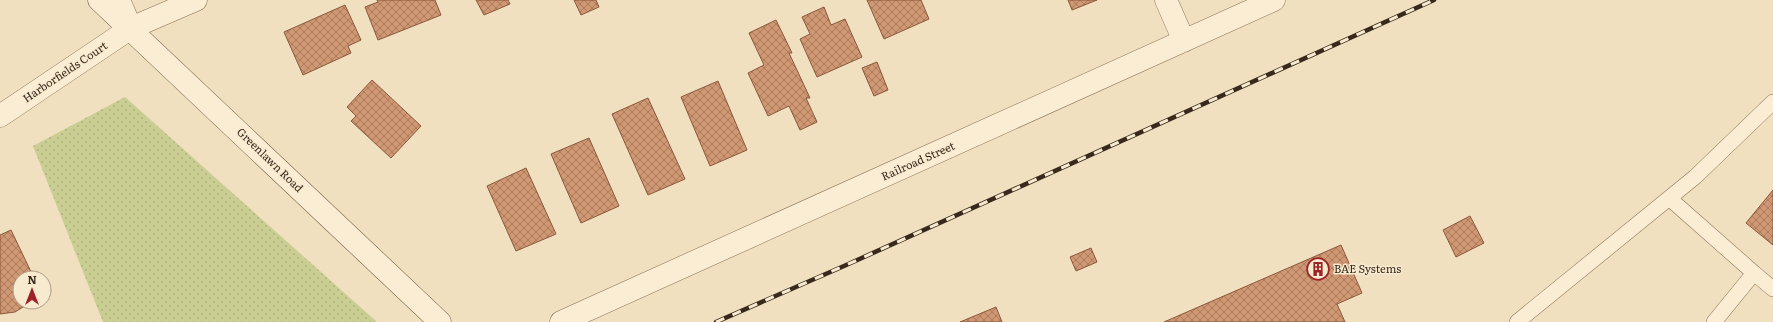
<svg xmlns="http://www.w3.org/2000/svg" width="1773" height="322" font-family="Literata,serif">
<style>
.grass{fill:url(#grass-dots)}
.building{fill:url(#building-cross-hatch);stroke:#8a583b}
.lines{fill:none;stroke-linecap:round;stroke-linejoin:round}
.lane-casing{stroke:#8a7057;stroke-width:16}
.street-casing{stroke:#8a7057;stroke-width:23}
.secondary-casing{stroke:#6b513a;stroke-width:23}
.lane{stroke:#faedd3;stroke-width:15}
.street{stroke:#faedd3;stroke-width:22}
.secondary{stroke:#faedd3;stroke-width:22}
.rail-casing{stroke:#38291c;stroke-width:4.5}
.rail{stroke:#f7eacf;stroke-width:3;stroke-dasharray:9;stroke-linecap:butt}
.labels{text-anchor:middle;stroke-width:3;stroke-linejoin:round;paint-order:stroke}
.street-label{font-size:11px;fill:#38291c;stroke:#f7eacf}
.poi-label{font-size:11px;fill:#38291c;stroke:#f7eacf;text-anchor:start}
</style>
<defs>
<pattern id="grass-dots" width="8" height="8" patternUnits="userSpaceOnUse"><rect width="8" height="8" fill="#cace93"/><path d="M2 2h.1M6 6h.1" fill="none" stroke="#aeb17e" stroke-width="1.8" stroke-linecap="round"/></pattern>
<pattern id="building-cross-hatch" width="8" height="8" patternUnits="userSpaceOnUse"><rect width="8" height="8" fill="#d09773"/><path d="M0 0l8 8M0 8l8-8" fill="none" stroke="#aa7b5e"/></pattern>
</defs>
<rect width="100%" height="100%" fill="#f0e0bf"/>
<!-- grass -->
<path class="grass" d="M125 97 377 322H103L33 146Z"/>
<!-- building -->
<path class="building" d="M377 0H435L441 15 378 40 365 7 378 2Z
M476 0H508L510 4 484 15Z
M574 0H596L599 7 581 15Z
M867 0H921L929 19 884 39Z
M1068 0H1097L1072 10Z
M345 5 361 40 348 46 351 53 303 75 284 32Z
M824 7 831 25 845 19 862 57 817 77 800 39 810 34 802 17Z
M776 20 792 53H789L810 98H806L817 122 800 130 789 106 768 116 748 73 764 65 749 33Z
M877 62 888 90 874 96 862 68Z
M372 80 421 126 391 158 351 121 356 116 347 107Z
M718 81 747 150 710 166 681 97Z
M648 98 685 179 648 195 612 114Z
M589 138 619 206 581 223 551 154Z
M526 168 556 234 516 251 487 186Z
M1773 190V245L1746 223Z
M1470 216 1484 243 1456 257 1443 230Z
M11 230 34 278H20V302H31L15 312 0 314V235Z
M1341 245 1362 293 1337 304 1345 322H1164Z
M1091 248 1097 262 1076 271 1070 257Z
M996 307 1002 322H960Z"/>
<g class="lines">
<!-- lane casing -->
<g class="lane-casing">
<path id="lane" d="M1669 198 1754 273
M1517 322 1695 177 1773 102
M1714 322 1754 273 1773 289"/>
</g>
<!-- street casing -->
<g class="street-casing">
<path id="street" d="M119 0 131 28
M1166 0 1184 41
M0 116 131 28 196 0
M561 322 1274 0"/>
</g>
<!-- secondary casing -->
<g class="secondary-casing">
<path id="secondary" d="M99 0 440 322"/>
</g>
<!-- lane -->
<use href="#lane" class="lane"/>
<!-- street -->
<use href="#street" class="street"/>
<!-- secondary -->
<use href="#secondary" class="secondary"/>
<!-- rail casing -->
<g class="rail-casing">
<path id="rail" d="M716 322 844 266 1434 0"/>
</g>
<!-- rail -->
<use href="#rail" class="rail"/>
</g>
<!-- icons -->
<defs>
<g id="building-ring" transform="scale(1.15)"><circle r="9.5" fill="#f7eacf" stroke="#9c2328" stroke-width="1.5"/><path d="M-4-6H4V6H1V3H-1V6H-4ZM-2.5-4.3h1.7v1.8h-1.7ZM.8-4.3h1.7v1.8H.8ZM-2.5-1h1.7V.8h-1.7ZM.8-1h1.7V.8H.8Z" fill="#9c2328"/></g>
</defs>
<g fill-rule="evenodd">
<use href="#building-ring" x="1318" y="269"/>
</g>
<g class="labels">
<!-- street labels -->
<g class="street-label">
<text transform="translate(65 72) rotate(-34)" y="4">Harborfields Court</text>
<text transform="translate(270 160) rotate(44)" y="4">Greenlawn Road</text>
<text transform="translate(918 161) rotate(-24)" y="4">Railroad Street</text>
</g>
<!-- poi labels -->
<g class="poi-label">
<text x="1334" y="273">BAE Systems</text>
</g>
</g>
<!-- north arrow -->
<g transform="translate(32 290)"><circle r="19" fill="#f7eacf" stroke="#ab9d87"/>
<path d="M0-3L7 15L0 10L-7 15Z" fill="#9c2328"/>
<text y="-6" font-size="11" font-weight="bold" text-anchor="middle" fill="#38291c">N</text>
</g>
</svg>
